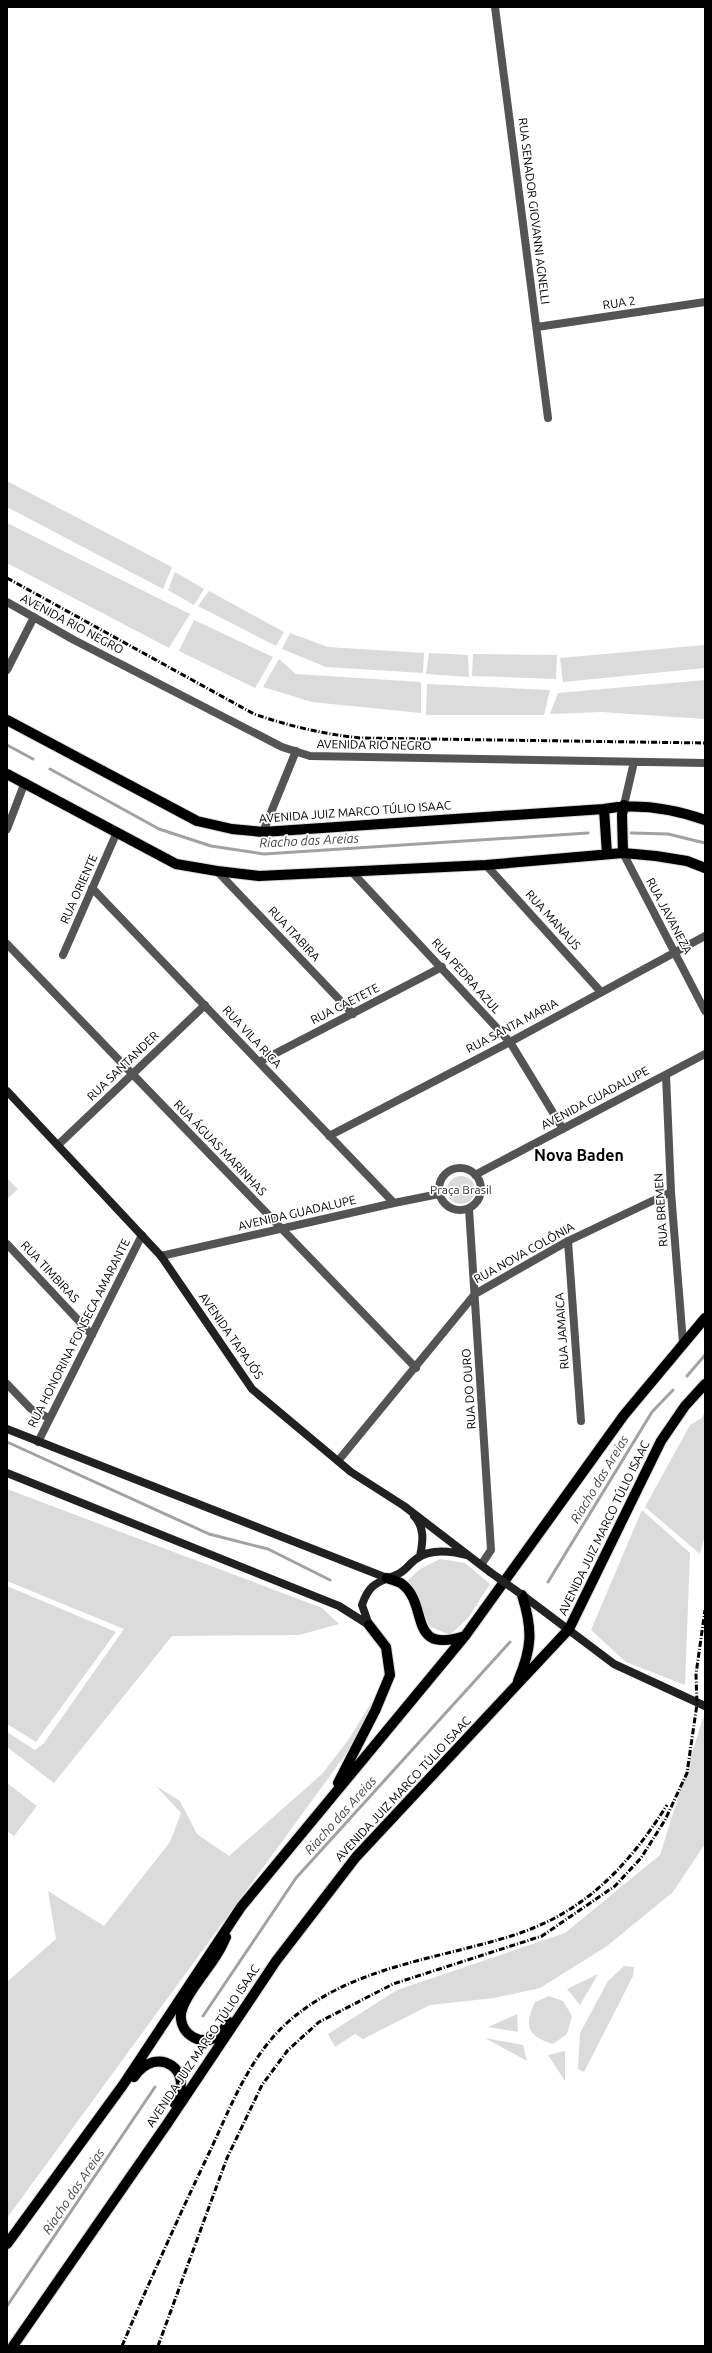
<svg xmlns="http://www.w3.org/2000/svg" width="712" height="2353" font-family="Ubuntu,sans-serif">
<style>
.green{fill:#dbdbdb}
.lines{fill:none;stroke-linecap:round;stroke-linejoin:round}
.stream{stroke:#a2a2a2;stroke-width:3}
.primary-casing{stroke:#dbdbdb;stroke-width:12}
.minor{stroke:#545454;stroke-width:8}
.secondary{stroke:#212121;stroke-width:8}
.primary{stroke:#000;stroke-width:10}
.rail{stroke:#000;stroke-width:3;stroke-dasharray:6 2 1 2;stroke-linecap:butt}
.secondary-bridge{stroke:#212121;stroke-width:8}
.labels{text-anchor:middle;stroke-width:3.5;stroke-linejoin:round;paint-order:stroke}
.street-label{font-size:12px;fill:#000;stroke:#fff}
.park-label{font-size:12px;fill:#323232;stroke:#fff}
.water-label{font-size:13px;font-style:italic;fill:#434343;stroke:#fff}
.district-label{font-size:16px;font-weight:bold;fill:#000;stroke:#fff}
</style>
<rect width="100%" height="100%" fill="#fff"/>
<!-- green -->
<path class="green" d="M7 481 172 567 163 589 7 507Z
M7 523 190 614 169 648 7 563Z
M175 572 204 589 194 605 168 590Z
M209 591 284 632 276 646 198 606Z
M194 620 273 657 255 688 179 651Z
M290 633 328 647 424 653 423 673 326 667 282 649Z
M705 645V668L563 682 560 658Z
M429 653 468 655 469 677 426 674Z
M473 654 557 655 556 679 472 676Z
M279 659 296 674 421 682V713L312 702 263 687Z
M705 680V719L601 712 550 714 558 693Z
M427 684 550 690 544 715H426Z
M447 1190a14 14 0 1 1 28 0a14 14 0 1 1-28 0Z
M7 1178 18 1189 7 1199Z
M705 1411V1535L700 1554 645 1507 690 1425 702 1418Z
M7 1489 322 1608 339 1624 299 1635 172 1636 54 1783 7 1747V1732L35 1750 44 1743 124 1629 7 1581Z
M642 1510 690 1553 685 1685 626 1662 591 1630Z
M440 1559 465 1563 490 1584 468 1618 450 1635 429 1626 417 1597 407 1581 420 1569Z
M7 1586 116 1632 36 1742 7 1724Z
M374 1698 354 1743 7 2218V1982L56 1939 48 1891 104 1926 170 1842 181 1813 156 1786 180 1801 197 1834 229 1856 322 1774 349 1739Z
M703 1718 705 1719V1844L673 1892 607 1946 540 1988 494 1998 430 2005 363 2039 355 2034 335 2047 328 2034 397 1990 565 1933 660 1855Z
M7 1783 37 1806 14 1836 7 1831Z
M624 1966 634 1967 633 1976 584 2072 578 2069 580 2033 608 1981Z
M598 1974 580 2005 567 1989Z
M549 1996 563 2001 572 2016 567 2034 553 2044C527 2036 524 2026 535 2002Z
M517 2014 518 2032 488 2027Z
M485 2038 523 2045 527 2061Z
M565 2051V2081L548 2055Z"/>
<g class="lines">
<!-- stream -->
<path class="stream" d="M7 745 33 759
M50 769 159 829 211 846 264 854 588 833
M631 833 668 834 705 843
M687 1376 705 1355
M7 1442 209 1534 268 1549 330 1580
M548 1582 652 1412 673 1390
M203 2016 296 1878 510 1642
M7 2306 155 2087"/>
<!-- primary casing -->
<g class="primary-casing">
<path id="primary" d="M7 720 197 821 232 829 263 832 604 809C638 803 673 809 705 820
M7 774 176 864 217 871 259 876 486 865 623 853 656 856 687 861 705 868
M604 809 607 854
M623 853 622 815 624 805
M387 1578C391 1580 398 1581 402 1584 430 1605 406 1655 465 1636
M518 1681C532 1648 533 1630 522 1595
M338 1783 375 1711 390 1675 386 1647 369 1625
M226 1937C223 1944 220 1950 216 1956 207 1971 178 2003 181 2019 183 2035 200 2045 215 2038 220 2036 225 2027 229 2022
M134 2077C157 2043 197 2071 174 2103
M7 2244 123 2085 241 1907 465 1636 624 1415 705 1318
M13 2346 167 2124 276 1961 356 1857 569 1629 661 1441 685 1406 705 1384"/>
</g>
<!-- minor -->
<path class="minor" d="M495 7 548 418
M537 327 705 302
M7 602 74 640 282 747 310 756 705 763
M7 670 34 617
M624 805 634 762
M7 829 25 782
M263 832 296 751
M623 853 705 1011
M486 865 601 992
M217 871 353 1014
M351 871 510 1042 563 1129
M92 888 394 1203
M7 944 416 1368
M63 955 117 832
M259 1062 442 967
M666 1075 671 1192 683 1343
M329 1136 510 1042 705 936
M58 1145 205 1005
M439 1189a21 21 0 1 1 42 0a21 21 0 1 1-42 0Z
M475 1175 705 1054
M469 1209 491 1550 481 1565
M568 1241 581 1421
M7 1244 92 1335
M161 1256 394 1203 439 1194
M7 1384 31 1409 49 1418
M38 1442 142 1235
M338 1461 475 1294 568 1241 671 1192"/>
<!-- secondary -->
<path class="secondary" d="M7 1091 161 1256 252 1389 351 1472 404 1506 490 1572
M7 1429 387 1578
M7 1473 339 1606 369 1625
M414 1516C425 1527 423 1542 420 1556
M521 1594 614 1664 705 1706
M369 1625 362 1605C370 1581 379 1583 400 1573 407 1569 410 1563 416 1559 430 1548 451 1551 467 1555"/>
<!-- primary -->
<use href="#primary" class="primary"/>
<!-- rail -->
<path class="rail" d="M7 578 254 714C289 726 323 734 360 738L705 743
M122 2346C150 2280 179 2216 210 2151 231 2106 249 2057 288 2022 350 1967 434 1960 511 1936 583 1914 628 1867 667 1805
M158 2346 227 2158 262 2085 288 2050 319 2022 393 1984 542 1936 615 1886 641 1858 665 1820 687 1773 697 1704 696 1674 705 1610"/>
<!-- secondary-bridge -->
<path class="secondary-bridge" d="M490 1572 518 1592"/>
</g>
<g class="labels">
<!-- street labels -->
<g class="street-label">
<text transform="translate(534 211) rotate(83)" y="4">RUA SENADOR GIOVANNI AGNELLI</text>
<text transform="translate(619 303) rotate(-8)" y="4">RUA 2</text>
<text transform="translate(72 624) rotate(28)" y="4">AVENIDA RIO NEGRO</text>
<text transform="translate(374 745) rotate(1)" y="4">AVENIDA RIO NEGRO</text>
<text transform="translate(355 812) rotate(-4)" y="4">AVENIDA JUIZ MARCO TÚLIO ISAAC</text>
<text transform="translate(79 889) rotate(-66)" y="4">RUA ORIENTE</text>
<text transform="translate(669 916) rotate(62)" y="4">RUA JAVANEZA</text>
<text transform="translate(553 920) rotate(48)" y="4">RUA MANAUS</text>
<text transform="translate(294 934) rotate(47)" y="4">RUA ITABIRA</text>
<text transform="translate(466 976) rotate(48)" y="4">RUA PEDRA AZUL</text>
<text transform="translate(345 1004) rotate(-27)" y="4">RUA CAETETE</text>
<text transform="translate(512 1026) rotate(-28)" y="4">RUA SANTA MARIA</text>
<text transform="translate(252 1037) rotate(47)" y="4">RUA VILA RICA</text>
<text transform="translate(123 1066) rotate(-44)" y="4">RUA SANTANDER</text>
<text transform="translate(595 1098) rotate(-28)" y="4">AVENIDA GUADALUPE</text>
<text transform="translate(220 1148) rotate(46)" y="4">RUA ÁGUAS MARINHAS</text>
<text transform="translate(661 1210) rotate(-94)" y="4">RUA BREMEN</text>
<text transform="translate(297 1213) rotate(-13)" y="4">AVENIDA GUADALUPE</text>
<text transform="translate(524 1253) rotate(-29)" y="4">RUA NOVA COLÔNIA</text>
<text transform="translate(50 1272) rotate(47)" y="4">RUA TIMBIRAS</text>
<text transform="translate(562 1331) rotate(-94)" y="4">RUA JAMAICA</text>
<text transform="translate(79 1333) rotate(-63)" y="4">RUA HONORINA FONSECA AMARANTE</text>
<text transform="translate(231 1336) rotate(55)" y="4">AVENIDA TAPAJÓS</text>
<text transform="translate(469 1389) rotate(-94)" y="4">RUA DO OURO</text>
<text transform="translate(604 1528) rotate(-64)" y="4">AVENIDA JUIZ MARCO TÚLIO ISAAC</text>
<text transform="translate(403 1789) rotate(-47)" y="4">AVENIDA JUIZ MARCO TÚLIO ISAAC</text>
<text transform="translate(203 2046) rotate(-56)" y="4">AVENIDA JUIZ MARCO TÚLIO ISAAC</text>
</g>
<!-- park labels -->
<g class="park-label">
<text x="461" y="1194">Praça Brasil</text>
</g>
<!-- water labels -->
<g class="water-label">
<text transform="translate(309 840) rotate(-3)" y="5">Riacho das Areias</text>
<text transform="translate(599 1479) rotate(-59)" y="5">Riacho das Areias</text>
<text transform="translate(340 1815) rotate(-48)" y="5">Riacho das Areias</text>
<text transform="translate(73 2191) rotate(-56)" y="5">Riacho das Areias</text>
</g>
<!-- district labels -->
<g class="district-label">
<text x="579" y="1161">Nova Baden</text>
</g>
</g>
<!-- border -->
<rect width="712" height="2353" fill="none" stroke="#000000" stroke-width="16"/>
</svg>
